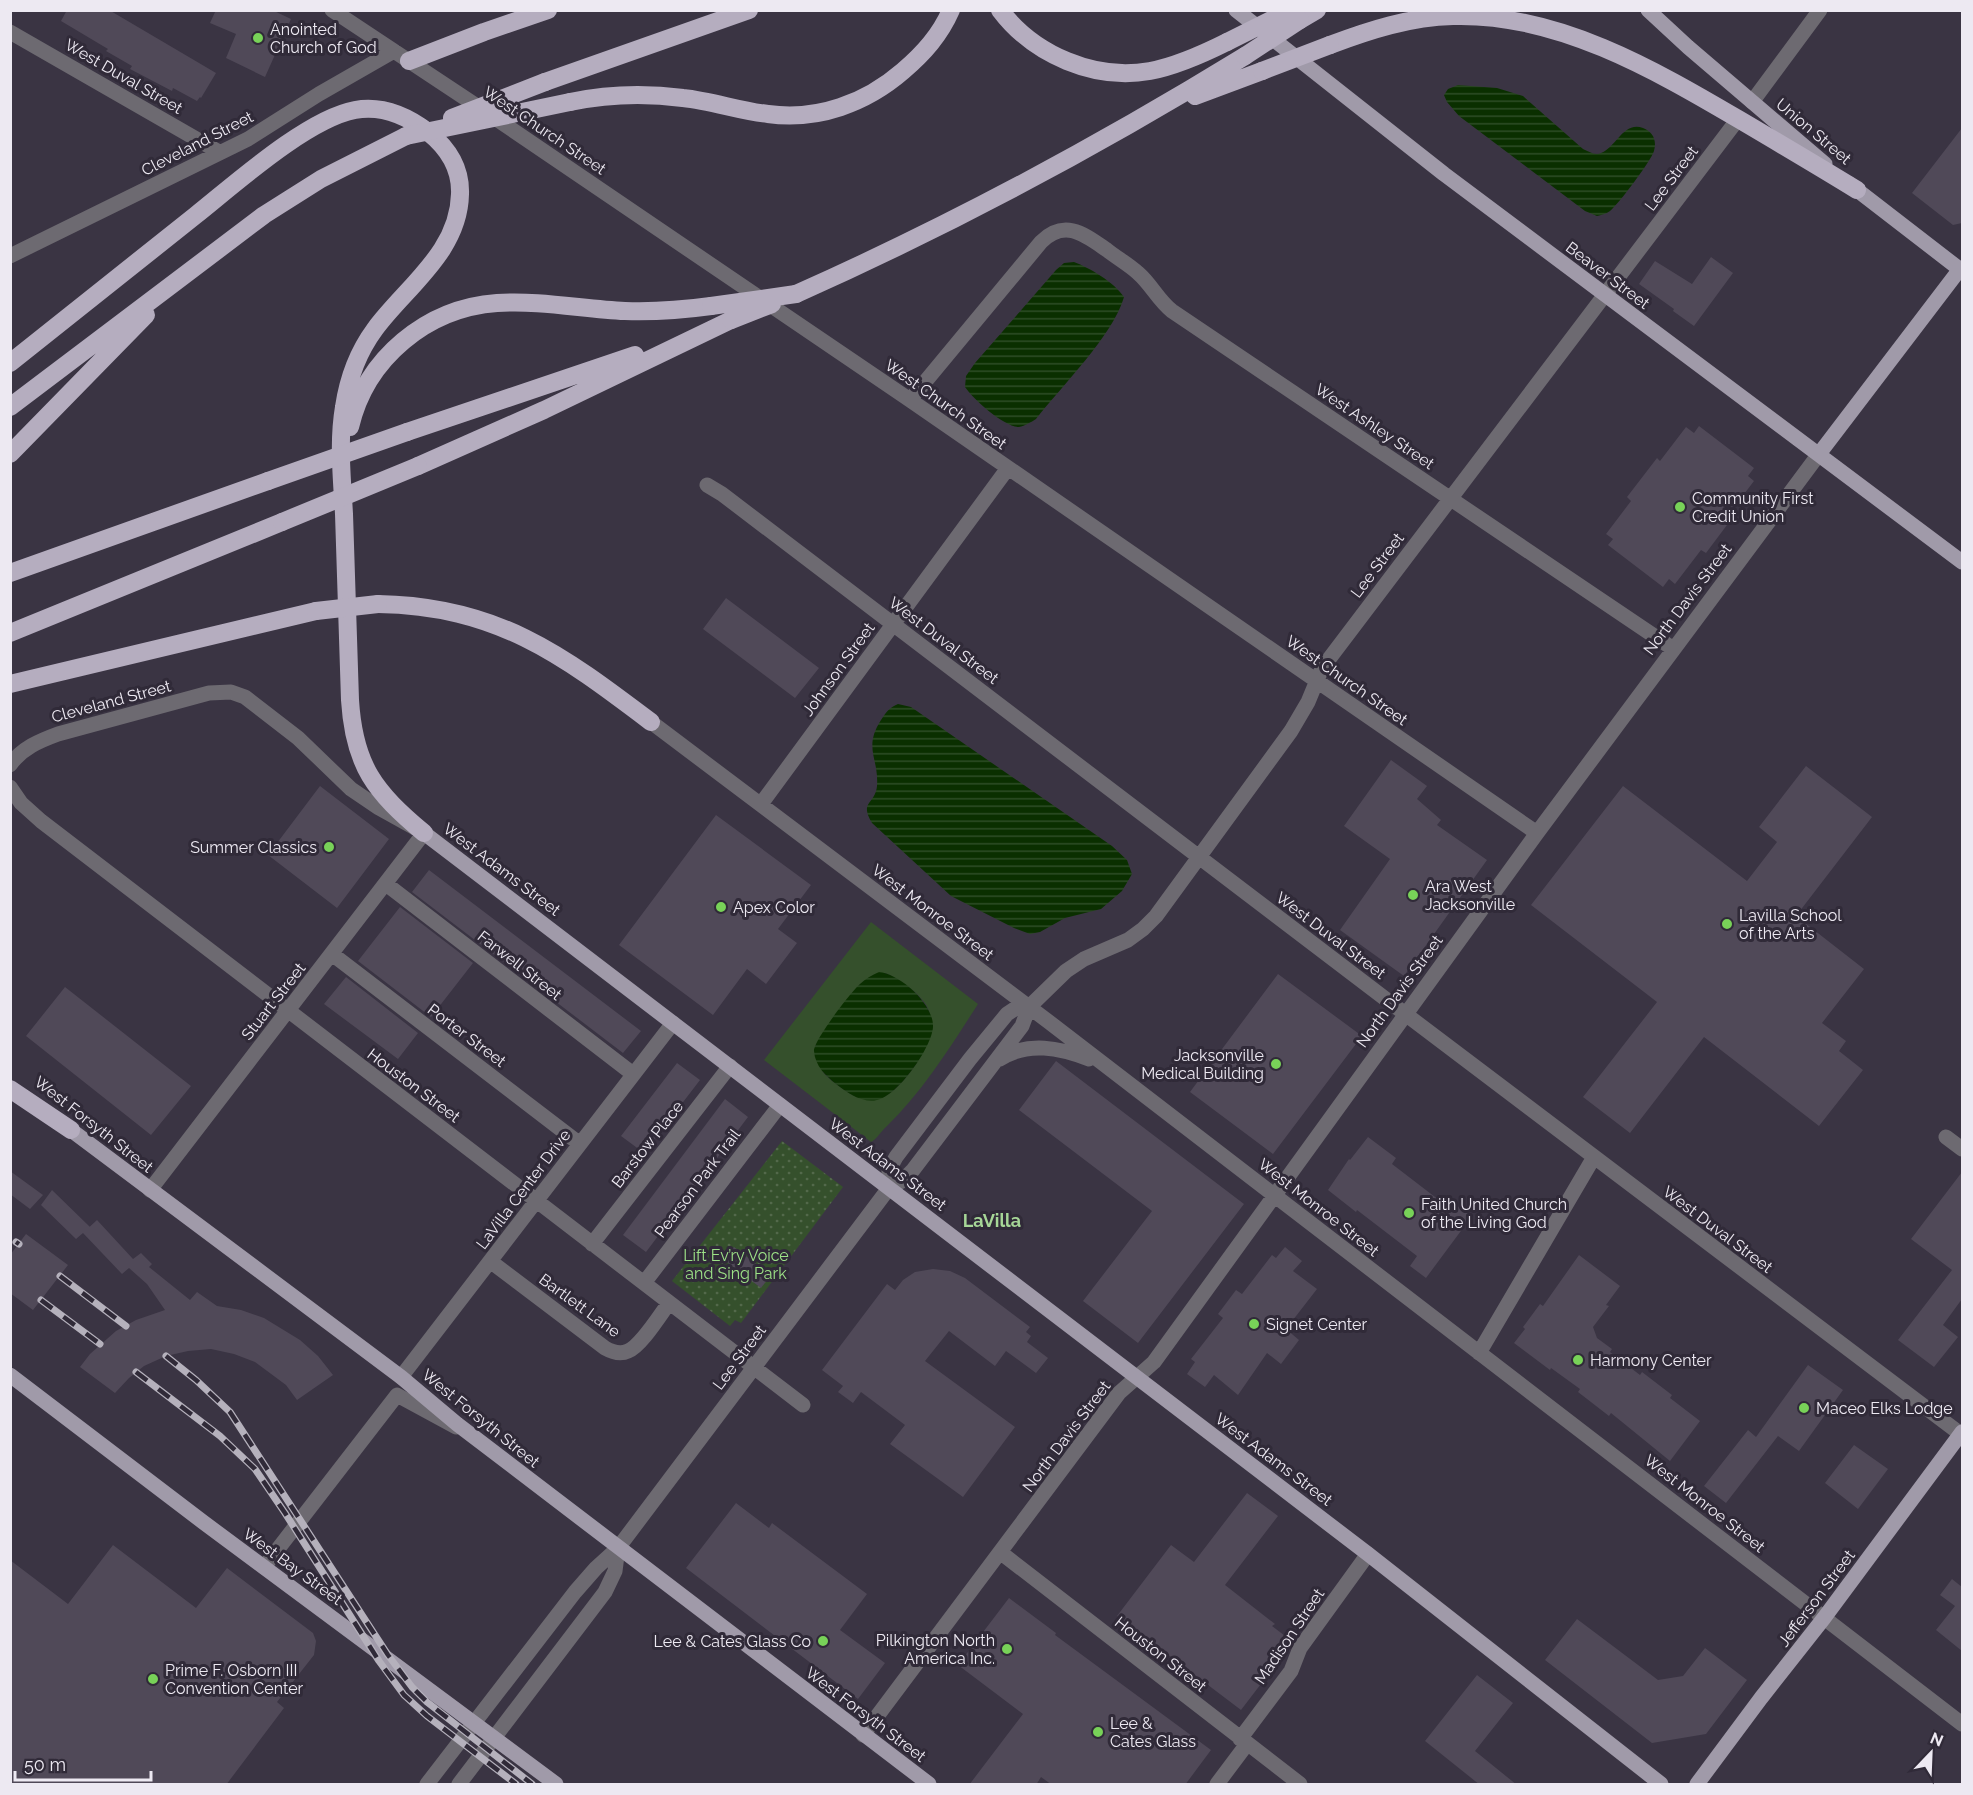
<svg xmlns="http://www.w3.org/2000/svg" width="1973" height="1795" font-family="Raleway,sans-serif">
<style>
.grass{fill:#35502c;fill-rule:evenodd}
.park{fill:url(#park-dots)}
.water{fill:url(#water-rules)}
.building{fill:#504958}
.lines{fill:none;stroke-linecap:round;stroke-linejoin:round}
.minor{stroke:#6d6a71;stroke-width:15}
.major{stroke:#a09aa9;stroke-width:15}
.highway{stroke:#b5adbf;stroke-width:18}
.rail-casing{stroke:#b5b1bc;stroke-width:7}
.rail{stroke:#302a38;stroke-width:4.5;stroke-dasharray:14;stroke-linecap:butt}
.highway-bridge{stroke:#b5adbf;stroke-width:18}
.poi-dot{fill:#78d258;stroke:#302a38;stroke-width:2}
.labels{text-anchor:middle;stroke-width:6;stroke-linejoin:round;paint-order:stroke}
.poi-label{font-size:16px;fill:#ede9f2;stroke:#302a38;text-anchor:start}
.street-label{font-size:16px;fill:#ede9f2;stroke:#302a38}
.park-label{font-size:16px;fill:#9de287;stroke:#302a38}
.neighbourhood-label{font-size:18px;font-weight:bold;fill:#a6d697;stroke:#302a38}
</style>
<defs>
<pattern id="park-dots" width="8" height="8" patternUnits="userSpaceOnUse" patternTransform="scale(1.5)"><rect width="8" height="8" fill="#35502c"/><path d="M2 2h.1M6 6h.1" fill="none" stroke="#53694b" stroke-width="1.8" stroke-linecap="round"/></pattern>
<pattern id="water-rules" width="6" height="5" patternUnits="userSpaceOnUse" patternTransform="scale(1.5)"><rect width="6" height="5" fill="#0a2f00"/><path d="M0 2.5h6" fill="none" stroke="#2e4d26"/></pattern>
</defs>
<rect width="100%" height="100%" fill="#3a3443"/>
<!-- grass -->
<path class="grass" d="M871 922 978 1004C951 1046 923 1091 887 1126 881 1131 877 1139 871 1142L764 1060ZM885 973C900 979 928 998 930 1015 932 1037 924 1053 912 1070 890 1099 872 1111 840 1087 835 1083 827 1078 823 1072 820 1064 818 1054 815 1046L859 985 873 975Z"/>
<!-- park -->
<path class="park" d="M782 1141 843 1187 741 1323 735 1320 730 1326 672 1281Z"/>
<!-- water -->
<path class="water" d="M1458 85 1497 88 1523 96 1583 149C1588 151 1595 156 1601 153 1616 148 1623 121 1643 128 1653 132 1657 140 1654 151 1651 161 1618 205 1610 211 1606 214 1601 215 1597 216L1585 211 1459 116 1447 102 1444 95 1448 89Z
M1074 262C1090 268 1114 282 1124 297 1114 334 1061 387 1036 419 1031 422 1025 426 1019 427 1004 427 973 399 965 387L966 376 975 363 1056 270 1064 263Z
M898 704 911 707 1112 846 1127 860 1132 874 1122 891 1101 909 1065 918 1040 932 1030 934 1014 928 951 896 872 823C859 801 875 805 877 786 879 758 863 748 881 720 886 712 889 708 898 704Z
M879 972C900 974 934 1004 933 1027 932 1047 898 1096 877 1100 861 1103 848 1093 836 1084 826 1076 815 1066 814 1051 814 1040 850 993 860 984 865 979 872 975 879 972Z"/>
<!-- building -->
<path class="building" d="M67 10H109L216 73 201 98 200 97 197 101 173 88 172 91 130 69 132 66 106 51 108 49 61 21Z
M216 10H272L291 19 265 77 226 58 236 34 210 23Z
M1962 128V223L1953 225 1912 193Z
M1711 257 1733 273 1694 326 1673 311 1674 309 1639 284 1655 261 1692 284Z
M1699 426 1754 468 1748 476 1754 481 1729 514 1733 517 1706 553 1701 550 1675 584 1669 579 1663 587 1608 545 1613 539 1606 534 1631 501 1627 497 1657 458 1660 461 1686 427 1694 433Z
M726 598 819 668 795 698 703 629Z
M1391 760 1427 786 1417 799 1441 820 1437 825 1487 860 1404 976 1340 930 1390 859 1344 826Z
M1806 766 1872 817 1796 916 1864 969 1822 1023 1846 1041 1839 1051 1863 1070 1819 1126 1704 1037 1630 1133 1583 1097 1657 1002 1531 905 1623 786 1747 881 1777 842 1759 827Z
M320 786 389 839 337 908 268 855Z
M716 815 811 885 778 929 797 943 766 984 747 969 713 1015 619 945Z
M429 870 641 1031 623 1053 412 892Z
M400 907 473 963 431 1017 358 961Z
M1278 974 1362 1036 1273 1154 1190 1092Z
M346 977 418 1033 398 1059 324 1004Z
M65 987 191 1086 151 1135 26 1036Z
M1056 1061 1244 1204 1138 1343 1083 1301 1152 1211 1019 1110Z
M677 1063 700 1080 644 1153 621 1136Z
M725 1099 748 1117 646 1252 623 1235Z
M1368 1137 1396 1158 1392 1164 1452 1210 1456 1205 1472 1216 1426 1278 1410 1266 1417 1256 1357 1210 1356 1212 1328 1190 1349 1159 1350 1160Z
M10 1171 43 1195 30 1209 10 1194Z
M1962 1172V1299L1943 1325 1958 1337 1934 1367 1898 1340 1952 1270 1911 1239Z
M52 1190 90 1227 76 1239 41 1205Z
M97 1220 133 1259 141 1253 152 1264 149 1267 190 1300 197 1292 217 1306 241 1310 264 1318 300 1340 318 1356 333 1375 297 1400 286 1385 255 1362 234 1354 211 1349 188 1351 166 1356 144 1366 129 1378 115 1393 80 1367 90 1354 116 1331 136 1320 165 1310 147 1284 129 1268 122 1274 83 1233Z
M26 1234 68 1265 33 1310 10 1293V1255Z
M734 1247 771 1275 761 1288 724 1260Z
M1285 1247 1302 1261 1293 1271 1317 1289 1286 1329 1299 1340 1281 1364 1267 1353 1238 1395 1214 1375 1205 1387 1187 1374 1195 1362 1191 1359 1223 1318 1218 1314 1236 1290 1242 1294 1272 1255 1276 1258Z
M1579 1255 1620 1286 1606 1305 1609 1306 1593 1327 1597 1338 1612 1349 1610 1352 1640 1375 1642 1372 1672 1395 1670 1398 1700 1421 1670 1461 1611 1413 1609 1416 1578 1392 1580 1389 1551 1368 1550 1370 1514 1343 1525 1329 1523 1327 1540 1304 1543 1306Z
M933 1269 950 1271 965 1278 1030 1327 1026 1332 1031 1336 1027 1342 1048 1358 1036 1373 1006 1351 995 1366 949 1331 925 1361 1015 1427 963 1497 890 1444 905 1425 861 1392 853 1403 838 1392 843 1386 822 1370 887 1284 895 1290 903 1280 915 1272Z
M1808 1365 1843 1390 1799 1451 1778 1436 1726 1503 1704 1486 1748 1430 1756 1437Z
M1854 1445 1888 1469 1858 1509 1825 1483Z
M1247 1493 1278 1516 1225 1585 1275 1624 1272 1626 1293 1642 1241 1710 1117 1616 1171 1545 1194 1562Z
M736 1503 769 1528 772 1523 867 1594 840 1630 885 1663 858 1699 686 1568Z
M113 1545 196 1608 227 1568 313 1633 316 1641 314 1655 277 1702 284 1708 226 1785H10V1560L68 1604Z
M1952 1579 1962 1587V1651L1936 1630 1955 1606 1940 1595Z
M1009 1598 1056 1633 1055 1635 1211 1750 1185 1785H1052L1041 1777 1036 1785H969L1023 1714 958 1665Z
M1577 1619 1658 1680 1683 1676 1705 1648 1747 1680 1706 1734 1652 1743 1545 1660Z
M1477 1675 1513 1703 1475 1751 1517 1785H1480L1425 1741Z"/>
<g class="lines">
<!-- minor -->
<path class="minor" d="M332 10 492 116 910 400 1537 833
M10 32 219 152
M1752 102 1820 10
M10 256 248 139 319 94 394 51
M910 400 1041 242C1065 218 1085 235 1107 250 1117 258 1128 264 1138 273 1151 284 1158 300 1172 311L1672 648
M707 485 722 494 1404 1013 1962 1435
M651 722 1049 1022 1962 1724
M10 765C22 748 39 741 58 734L209 693 231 692 245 697 298 738 351 789 379 808 424 833 150 1190
M10 787 21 803 41 821 803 1405
M761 804 1008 468
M386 884 633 1074
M332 954 580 1144
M1000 1059C1028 1041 1060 1048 1089 1059
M1946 1137 1962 1149
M889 1188V1170L896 1157 970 1059 1007 1014 1016 1008 1029 1007
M592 1244 730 1066
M490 1261 605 1348C612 1352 620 1355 628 1351 641 1346 660 1315 669 1303
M644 1283 780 1105
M1479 1353 1594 1157
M401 1377 673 1023
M1000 1552 1300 1784
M264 1567 397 1395 456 1427
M863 1735 1119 1393 1154 1362 1537 833 1819 454
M1240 1739 1291 1671 1300 1648 1368 1554
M427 1784 575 1592 596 1568 618 1548 889 1188 902 1181 913 1170 1022 1026 1029 1007 1066 971 1084 959 1128 940 1143 929 1156 916 1291 731 1308 702 1320 673 1329 659 1738 119
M459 1784 605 1592 615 1571 618 1548
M1217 1784 1247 1744"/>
<!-- major -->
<path class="major" d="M1236 10 1444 174 1962 562
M1648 10 1688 47 1825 164
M1848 183 1962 271
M1819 454 1960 269
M424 833 1368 1554 1661 1784
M71 1130 401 1377 457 1424 929 1784
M10 1375 203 1522 556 1784
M1697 1784 1761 1698 1824 1618 1962 1432"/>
<!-- highway -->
<path class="highway" d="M1000 10C1034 55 1095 81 1150 71 1177 66 1203 54 1227 42
M1300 20 1317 10
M1330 45C1370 30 1410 17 1453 16 1557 13 1653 69 1740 120 1779 143 1818 166 1857 190
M409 61 484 32 548 10
M545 82 749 10
M1195 96 1262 71
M570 102C608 94 645 93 683 98 712 101 740 111 768 114 818 121 866 103 903 71 924 53 940 35 951 10
M796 294C951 225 1100 145 1245 56
M10 363C72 314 134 264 196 215 235 184 307 119 355 110 382 105 407 116 428 132 448 148 461 168 460 194 459 252 406 287 375 329 358 352 348 380 344 407 338 442 342 479 344 514 346 576 348 638 350 700 354 766 375 792 424 833
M10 407 264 215 321 179 406 136
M350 427C366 358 427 308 497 303 539 300 583 309 625 311 654 312 682 310 711 306
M407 432 635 355
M10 454 146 315
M418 466 544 410 731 320
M10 573 268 481
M378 604C497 606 561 654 651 722
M10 633 282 522
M10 684 316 611
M10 1089 71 1130"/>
<!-- rail casing -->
<g class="rail-casing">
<path id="rail" d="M16 1242 19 1244
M60 1276 126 1326
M41 1300 100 1344
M166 1356 196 1380 230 1412 388 1655 412 1687 427 1702 532 1784
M136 1372 220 1436 255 1469 285 1513 379 1661 404 1695 427 1716 516 1784"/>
</g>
<!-- rail -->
<use href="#rail" class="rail"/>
<!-- highway-bridge -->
<path class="highway-bridge" d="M1227 42 1289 11
M1245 56 1300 20
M1262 71 1330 45
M452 118 545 82
M406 136 570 102
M711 306 796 294
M731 320 772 304
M268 481 407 432
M282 522 418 466
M316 611 378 604"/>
</g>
<!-- markers -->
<g class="poi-dot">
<circle cx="258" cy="38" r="6"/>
<circle cx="1680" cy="507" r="6"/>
<circle cx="329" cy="847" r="6"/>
<circle cx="1413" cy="895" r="6"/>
<circle cx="721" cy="907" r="6"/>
<circle cx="1727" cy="924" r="6"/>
<circle cx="1276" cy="1064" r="6"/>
<circle cx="1409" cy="1213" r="6"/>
<circle cx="1254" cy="1324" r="6"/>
<circle cx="1578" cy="1360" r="6"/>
<circle cx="1804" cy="1408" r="6"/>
<circle cx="823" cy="1641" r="6"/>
<circle cx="1007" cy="1649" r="6"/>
<circle cx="153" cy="1679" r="6"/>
<circle cx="1098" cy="1732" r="6"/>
</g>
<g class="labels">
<!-- poi labels -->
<g class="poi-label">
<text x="270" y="35">Anointed<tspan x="270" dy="18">Church of God</tspan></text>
<text x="1692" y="504">Community First<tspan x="1692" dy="18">Credit Union</tspan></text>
<text x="317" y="853" text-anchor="end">Summer Classics</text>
<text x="1425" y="892">Ara West<tspan x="1425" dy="18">Jacksonville</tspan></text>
<text x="733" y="913">Apex Color</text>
<text x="1739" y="921">Lavilla School<tspan x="1739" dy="18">of the Arts</tspan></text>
<text x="1264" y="1061" text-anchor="end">Jacksonville<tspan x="1264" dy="18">Medical Building</tspan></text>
<text x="1421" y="1210">Faith United Church<tspan x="1421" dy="18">of the Living God</tspan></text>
<text x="1266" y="1330">Signet Center</text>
<text x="1590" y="1366">Harmony Center</text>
<text x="1816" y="1414">Maceo Elks Lodge</text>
<text x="995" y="1646" text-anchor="end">Pilkington North<tspan x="995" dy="18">America Inc.</tspan></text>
<text x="811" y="1647" text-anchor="end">Lee &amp; Cates Glass Co</text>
<text x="165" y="1676">Prime F. Osborn III<tspan x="165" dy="18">Convention Center</tspan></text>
<text x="1110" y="1729">Lee &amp;<tspan x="1110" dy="18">Cates Glass</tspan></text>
</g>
<!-- street labels -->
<g class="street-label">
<text transform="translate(124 76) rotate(30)" y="6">West Duval Street</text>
<text transform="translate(545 130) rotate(34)" y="6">West Church Street</text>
<text transform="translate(1814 131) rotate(40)" y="6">Union Street</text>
<text transform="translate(197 143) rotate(-27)" y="6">Cleveland Street</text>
<text transform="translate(1671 178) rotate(-53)" y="6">Lee Street</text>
<text transform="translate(1608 275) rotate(37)" y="6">Beaver Street</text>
<text transform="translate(946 404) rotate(35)" y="6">West Church Street</text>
<text transform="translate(1375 426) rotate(34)" y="6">West Ashley Street</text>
<text transform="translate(1377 565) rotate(-53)" y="6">Lee Street</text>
<text transform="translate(1687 599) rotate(-53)" y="6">North Davis Street</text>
<text transform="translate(944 640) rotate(37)" y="6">West Duval Street</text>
<text transform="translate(838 669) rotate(-54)" y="6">Johnson Street</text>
<text transform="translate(1347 680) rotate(35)" y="6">West Church Street</text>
<text transform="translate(111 701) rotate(-15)" y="6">Cleveland Street</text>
<text transform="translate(502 869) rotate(37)" y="6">West Adams Street</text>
<text transform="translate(933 912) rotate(37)" y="6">West Monroe Street</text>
<text transform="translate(1331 935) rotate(37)" y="6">West Duval Street</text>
<text transform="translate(520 965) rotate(38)" y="6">Farwell Street</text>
<text transform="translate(1399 991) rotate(-54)" y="6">North Davis Street</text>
<text transform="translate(273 1001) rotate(-52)" y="6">Stuart Street</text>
<text transform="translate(467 1035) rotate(37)" y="6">Porter Street</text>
<text transform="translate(414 1085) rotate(37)" y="6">Houston Street</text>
<text transform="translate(94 1124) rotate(38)" y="6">West Forsyth Street</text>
<text transform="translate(647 1144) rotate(-52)" y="6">Barstow Place</text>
<text transform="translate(888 1164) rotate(37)" y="6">West Adams Street</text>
<text transform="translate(697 1183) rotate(-53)" y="6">Pearson Park Trail</text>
<text transform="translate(523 1189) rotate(-53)" y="6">LaVilla Center Drive</text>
<text transform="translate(1319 1207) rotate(38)" y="6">West Monroe Street</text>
<text transform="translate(1718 1229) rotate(37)" y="6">West Duval Street</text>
<text transform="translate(580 1305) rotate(36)" y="6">Bartlett Lane</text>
<text transform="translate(739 1357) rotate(-53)" y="6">Lee Street</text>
<text transform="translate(481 1418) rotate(39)" y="6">West Forsyth Street</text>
<text transform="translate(1066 1436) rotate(-53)" y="6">North Davis Street</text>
<text transform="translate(1274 1459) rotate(37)" y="6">West Adams Street</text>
<text transform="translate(1705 1503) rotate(38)" y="6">West Monroe Street</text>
<text transform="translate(293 1566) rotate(36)" y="6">West Bay Street</text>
<text transform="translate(1816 1598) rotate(-53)" y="6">Jefferson Street</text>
<text transform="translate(1289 1636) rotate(-56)" y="6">Madison Street</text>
<text transform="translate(1161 1654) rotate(38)" y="6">Houston Street</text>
<text transform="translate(866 1714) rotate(37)" y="6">West Forsyth Street</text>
</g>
<!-- park labels -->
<g class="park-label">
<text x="736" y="1261">Lift Ev’ry Voice<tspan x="736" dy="18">and Sing Park</tspan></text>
</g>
<!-- neighbourhood labels -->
<g class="neighbourhood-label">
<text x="992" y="1227">LaVilla</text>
</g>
</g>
<!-- border -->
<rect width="1973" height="1795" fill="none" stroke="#ede9f2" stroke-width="24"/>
<!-- north arrow -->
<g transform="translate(1931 1753) rotate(23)" stroke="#302a38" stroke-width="4.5" paint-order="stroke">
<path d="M0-4.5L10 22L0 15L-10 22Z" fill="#ede9f2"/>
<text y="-9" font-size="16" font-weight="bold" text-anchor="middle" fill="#ede9f2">N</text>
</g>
<!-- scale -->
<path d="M15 1771v9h136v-9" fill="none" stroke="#ede9f2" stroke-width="3"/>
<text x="24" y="1771" font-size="18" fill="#ede9f2" stroke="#302a38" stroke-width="4.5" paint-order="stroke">50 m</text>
</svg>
